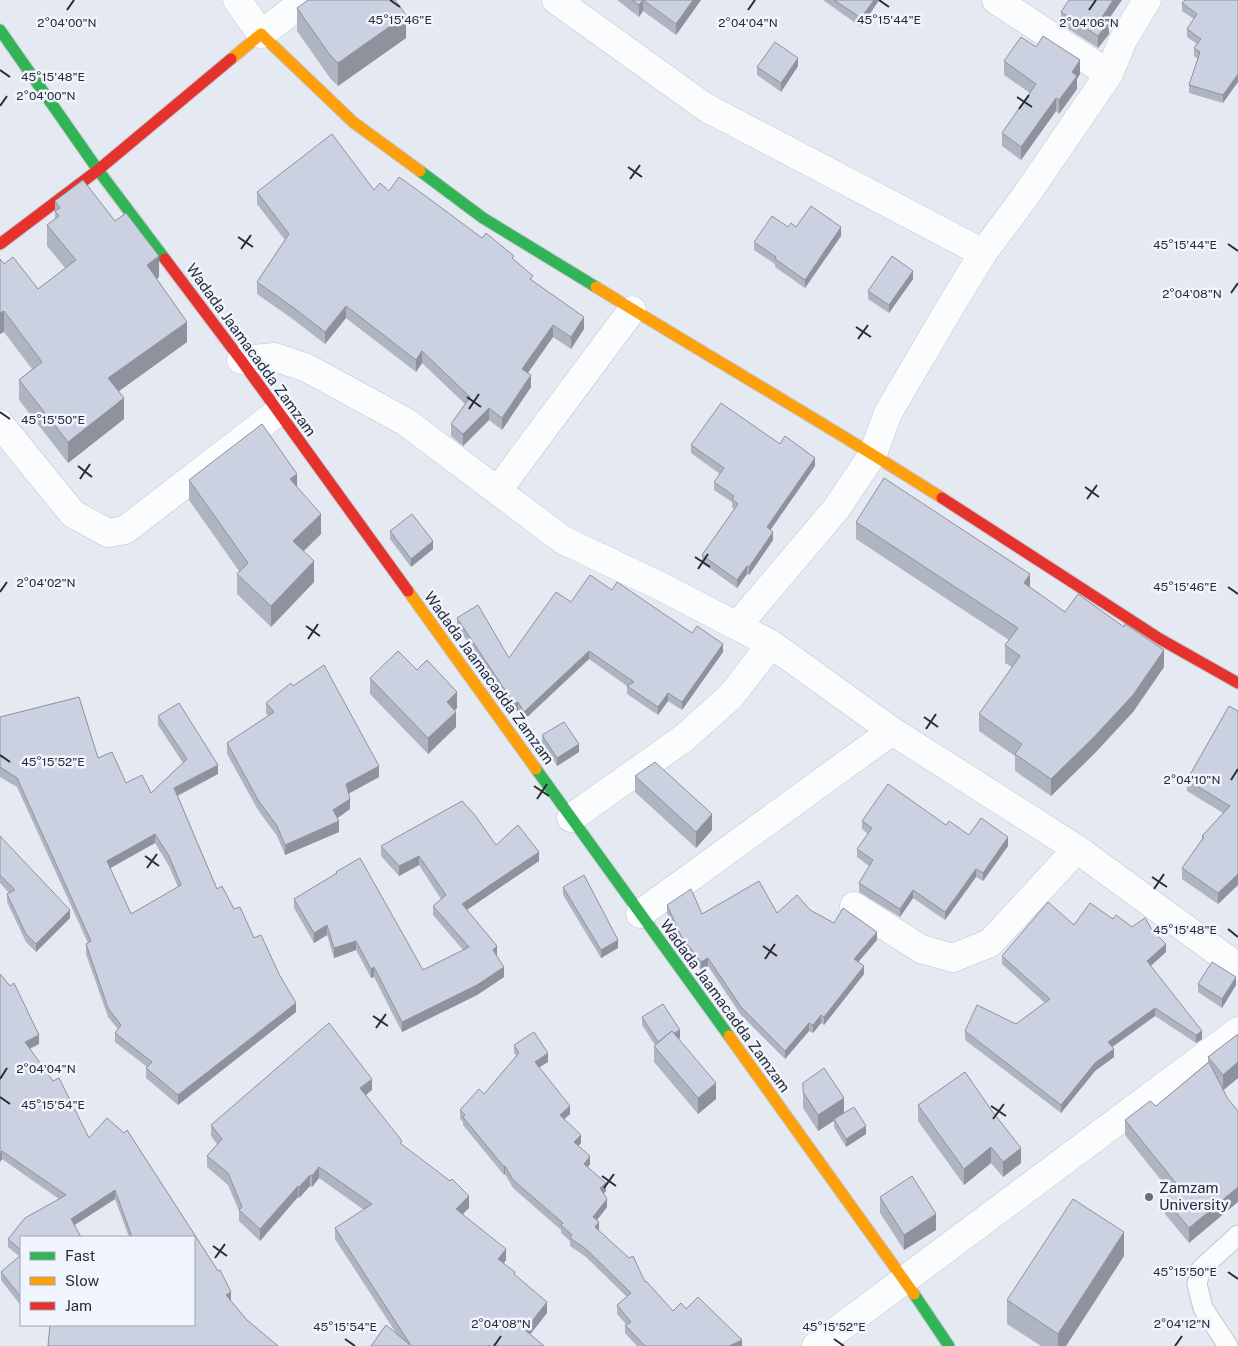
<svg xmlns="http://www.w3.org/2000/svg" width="1238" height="1346" font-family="'Public Sans',sans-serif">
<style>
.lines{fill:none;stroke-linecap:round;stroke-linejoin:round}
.lane-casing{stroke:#c2c5cc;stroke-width:21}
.street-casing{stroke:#c2c5cc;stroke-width:29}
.fast-casing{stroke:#c2c5cc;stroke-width:13}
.slow-casing{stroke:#c2c5cc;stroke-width:13}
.jam-casing{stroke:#c2c5cc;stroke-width:13}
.lane{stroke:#fbfcfd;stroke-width:19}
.street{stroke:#fbfcfd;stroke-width:28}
.fast{stroke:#30b455;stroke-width:11}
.slow{stroke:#ff9f0a;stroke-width:11}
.jam{stroke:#e5322d;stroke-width:11}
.wall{fill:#afb4c1;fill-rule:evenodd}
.shaded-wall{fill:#8e929d}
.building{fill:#cbd1e0;stroke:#8e929d;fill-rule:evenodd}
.ticks{fill:none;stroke:#292c32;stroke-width:2}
.poi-dot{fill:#6b6e75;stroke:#f0f4fe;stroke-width:2}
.labels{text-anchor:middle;stroke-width:5;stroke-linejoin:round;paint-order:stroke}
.street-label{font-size:15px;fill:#292c32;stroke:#f0f4fe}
.poi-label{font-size:15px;fill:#292c32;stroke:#f0f4fe;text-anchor:start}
.ticks-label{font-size:12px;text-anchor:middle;fill:#292c32;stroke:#f0f4fe;stroke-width:5;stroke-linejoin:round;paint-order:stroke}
</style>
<rect width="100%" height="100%" fill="#e5e9f2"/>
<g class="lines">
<!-- lane casing -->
<g class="lane-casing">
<path id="lane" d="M1228 1346 1203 1308 1197 1284 1201 1269 1238 1235"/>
</g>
<!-- street casing -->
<g class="street-casing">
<path id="street" d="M237 0 261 34 306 0
M556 0 705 107 983 253
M996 0 1109 74
M241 360 275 357 307 368 406 422 563 540 662 587 737 626 836 509 873 454 888 413 949 309 983 253 1024 198 1109 74 1123 40 1147 0
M0 424 73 514 108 533 125 530 278 412
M498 490 632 310
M737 626 771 644 892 731 1077 849 990 943 953 958 921 949 854 906
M571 818 684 738 731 696 771 644
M1077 849 1238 967
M640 914 892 731
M816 1346 1238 1031"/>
</g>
<!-- fast casing -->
<g class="fast-casing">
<path id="fast" d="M0 30 98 170 165 259
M420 171 483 218 596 287
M536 769 729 1036
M914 1294 949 1346"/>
</g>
<!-- slow casing -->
<g class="slow-casing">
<path id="slow" d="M231 59 261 34 353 122 420 171
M596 287C711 358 828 425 942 498
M408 591 536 769
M729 1036 914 1294"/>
</g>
<!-- jam casing -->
<g class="jam-casing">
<path id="jam" d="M0 244 98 170 231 59
M165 259 241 360 408 591
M942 498 1160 639 1238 683"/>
</g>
<!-- lane -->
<use href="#lane" class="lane"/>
<!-- street -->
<use href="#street" class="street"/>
<!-- fast -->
<use href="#fast" class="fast"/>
<!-- slow -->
<use href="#slow" class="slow"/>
<!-- jam -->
<use href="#jam" class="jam"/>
</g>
<!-- wall -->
<path class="wall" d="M617 0H701L676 35 643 11 639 17Z
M823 0H879L861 27Z
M1238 0 1223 103 1189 93V85L1198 59 1194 56V48L1197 44 1187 37V29L1194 19 1182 11V3Z
M297 8 406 38 338 86 330 78 297 31Z
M1061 12 1107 21 1109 34 1098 48 1061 24Z
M1036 47 1080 74 1077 79V89L1059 114 1056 111 1021 160 1002 146V133L1030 93 1004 75V61Z
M798 66 781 92 757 75V67Z
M374 190 389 191 482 238 514 260 533 281 584 329 571 349 553 337 528 373 531 387 502 430 489 420 463 446 451 436V424L465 404 422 363 416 372 346 318 325 344 294 320 257 294V282L285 240 257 204V192Z
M55 201 159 277 157 278 187 342 119 391 124 419 68 463 19 400V380L32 369 4 332 0 334 4 264 38 289 65 268 47 246V225L55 219Z
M788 227H796L841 236 805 288 775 267V264L754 250V242Z
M913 279 889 313 868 299V291Z
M780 444 815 466 770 530 773 540 749 575 747 574 737 588 702 563V555L734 509 732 507V502L714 490V482L720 474 691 453V445Z
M189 480 297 487 321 534 304 551 314 582 271 627 237 594V574L239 571 189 500Z
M856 522 1030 587 1065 612 1164 667 1133 712 1094 754 1051 796 1015 771V756L979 731V714L1012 667 1005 663V645L1009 640 856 539Z
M390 531 433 549 411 567 390 539Z
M612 590 692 633 723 652 682 710 668 701 658 715 627 694V686L589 659 524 720 518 710 514 712 511 707 457 626V618L509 658 571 602Z
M417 670 457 708 455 710 456 727 428 754 370 694V678Z
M266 703 379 777 348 794 350 809 338 818 339 832 285 855 277 836 258 810 227 754V743L268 716 266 713Z
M1229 706 1238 885 1218 904 1182 879V868L1202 839V836L1223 813 1187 791V780Z
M158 716 218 774 178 796 217 889 234 909 254 938 296 1012 178 1105 146 1078V1068L147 1067 115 1042V1033L118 1029 108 1017 86 954V944L88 943 17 787 0 777V717L98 758 126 783 151 793 183 763 158 725ZM155 843 169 866 178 887 131 914 110 868Z
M542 735 579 752 557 766 542 743Z
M635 776 712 830 696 848 635 792Z
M862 821 946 825 969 835 1008 846 983 881 976 877 945 920 913 898 900 917 859 892V883L869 866 857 857V849L868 834 862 829Z
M0 836 70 918 36 952 26 942 7 902V894L9 893 0 883Z
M496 845 539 861 467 910 497 955V956L504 977 477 995 402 1032 374 977 371 978 356 950 334 958 327 935 314 943 294 908V899L336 874V872L423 970 463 950 433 915V906L441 899 419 865 399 876 381 856V846Z
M563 887 618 948 601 958 563 895Z
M667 905 702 914 777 913 810 910 834 923 877 940 858 962 864 974 824 1025 821 1023 813 1033 809 1031 785 1059 741 1015 708 966 701 970 681 944 667 913Z
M1113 919 1132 927 1166 952 1151 966 1202 1039 1196 1043 1155 1016 1112 1047 1114 1057 1095 1071 1061 1113 965 1040V1031L1016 1024 1045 1003 1002 964V956L1074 925Z
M0 974 10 986 14 983 39 1035V1044L30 1049 53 1081 59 1078 89 1138 107 1118 124 1133 127 1130 218 1271 220 1270 231 1292V1301L247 1320 278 1346H48L50 1325H194V1237H129L115 1199 75 1225 81 1237H21V1306L1 1280V1272L20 1257 8 1247V1239L25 1218 59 1199 2 1159 0 1162Z
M1198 984 1236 985 1222 1008 1198 992Z
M642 1017 680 1038 678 1039 716 1099 698 1114 654 1062V1046L655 1045 642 1025Z
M1238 1034V1078L1224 1090 1189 1243 1165 1214V1199L1172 1194 1125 1135V1120L1156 1106 1208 1062V1057Z
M514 1045 548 1062 539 1067 570 1114 564 1119 581 1143 578 1146 590 1164 588 1167 606 1191 604 1194 607 1207 597 1220 598 1231 645 1282 673 1311 686 1309 742 1346H637L625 1333V1325L626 1324 617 1314V1305L627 1297 586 1257 570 1246V1241L561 1233V1230L513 1188 505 1174 504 1175 463 1125V1122L460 1119V1110L484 1094 517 1056 514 1053Z
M803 1083 844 1113 866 1134 846 1147 834 1127V1121L818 1131 803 1108Z
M372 1090 366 1095 402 1145 469 1208 463 1214 506 1260 503 1264 515 1276 547 1313 530 1334 544 1346H371L396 1333 335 1239V1228L364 1210 319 1178 312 1187 310 1186 299 1198 298 1197 260 1241 239 1221V1211L228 1185 207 1167V1156L217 1144 211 1136V1125Z
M918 1105 1021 1163 1003 1177 991 1163 964 1185 918 1121Z
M880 1197 936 1230 904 1250 880 1213Z
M1124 1256 1066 1346H1041L1007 1324V1300Z"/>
<!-- shaded-wall -->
<path class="shaded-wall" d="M643 0V11L639 17V5Z
M693 0H701L676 35V24Z
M874 0H879L861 27V18Z
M1113 0H1122L1102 29V17Z
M406 15V38L338 86V63Z
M1109 22V34L1098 48V36Z
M798 58V66L781 92V83Z
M1080 60V74L1077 79V89L1059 114V100L1072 72Z
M1238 74V82L1223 103V95Z
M1056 98V111L1021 160V147Z
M841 227V236L805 288V280Z
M159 256V277L147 286V265Z
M913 271V279L889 313V305Z
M346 306V318L325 344V332Z
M4 311V332L0 334V313Z
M584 317V329L571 349V337Z
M187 322V342L108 399V378Z
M553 325V337L522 381V369Z
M422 351V363L416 372V360Z
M531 375V387L502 430V418Z
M124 398V419L68 463V442Z
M489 408V420L463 446V434Z
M815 458V466L767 535V527Z
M297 474V494L290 479Z
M321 514V534L293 561V541Z
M773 532V540L749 575V567Z
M433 541V549L411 567V559Z
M314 561V582L271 627V606Z
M747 566V574L737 588V580Z
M1030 574V591L1024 583Z
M723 644V652L682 710V702Z
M1164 650V667L1133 712 1094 754 1051 796V779Z
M589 651V659L524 720V712Z
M457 692V708L447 718V702Z
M668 693V701L658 715V707Z
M518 702V710L514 712V704Z
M456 712V727L428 754V738Z
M579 744V752L557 766V758Z
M218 765V774L174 797V788Z
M379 766V777L346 795V784Z
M350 799V809L333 821V810Z
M712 814V830L696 848V832Z
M339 821V832L285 855V845Z
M155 834V843L107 870V861Z
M1008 837V846L983 881V873Z
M539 852V861L462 913V904Z
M419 856V865L399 876V866Z
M976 869V877L945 920V912Z
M1238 874V885L1218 904V893Z
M913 890V898L900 917V909Z
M70 910V918L36 952V944Z
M327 925V935L314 943V933Z
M877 932V940L854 967V959Z
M618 940V948L601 958V950Z
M356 941V950L334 958V948Z
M1166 944V952L1147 969V961Z
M497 946V955L493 959V950Z
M708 958V966L701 970V962Z
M864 966V974L824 1025V1017Z
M374 967V977L371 978V969Z
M504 967V977L477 995 402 1032V1022Z
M1236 977V985L1222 1008V999Z
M296 1003V1012L178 1105V1095Z
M1155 1008V1016L1108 1050V1042Z
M821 1015V1023L813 1033V1025Z
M809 1023V1031L785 1059V1051Z
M680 1030V1038L659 1051V1043Z
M1202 1031V1039L1196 1043V1035Z
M39 1035V1044L25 1051V1042Z
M1114 1049V1057L1095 1071 1061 1113V1105L1095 1063Z
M548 1053V1062L535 1070V1062Z
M1238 1062V1078L1223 1090V1075Z
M372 1079V1090L360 1099V1088Z
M716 1083V1099L698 1114V1098Z
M844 1098V1114L818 1131V1115Z
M570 1106V1114L560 1123V1115Z
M866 1126V1134L846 1147V1139Z
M581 1135V1143L574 1150V1142Z
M991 1147V1163L964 1185V1169Z
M1021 1148V1163L1003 1177V1162Z
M2 1151V1159L0 1162V1154Z
M590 1156V1164L584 1172V1164Z
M505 1166V1174L504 1175V1167Z
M319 1167V1178L312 1187V1176Z
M310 1175V1186L299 1198V1187Z
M606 1183V1191L600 1196V1188Z
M298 1186V1197L260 1241V1229Z
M1238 1187V1202L1189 1243V1228Z
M115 1190V1199L71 1227V1219Z
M469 1196V1208L456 1220V1209Z
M607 1199V1207L593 1225V1217Z
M936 1214V1230L904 1250V1235Z
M599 1222V1230L595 1235V1227Z
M1124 1232V1256L1066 1346H1058V1334Z
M506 1249V1260L498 1271V1259Z
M231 1292V1301L226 1304V1295Z
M547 1302V1313L525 1341V1330Z
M742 1340V1346H729Z"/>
<!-- building -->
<path class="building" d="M308 0H395L406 15 338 63 330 55 297 8Z
M632 0H643L639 5Z
M643 0H693L676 24Z
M834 0H874L861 18Z
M1069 0H1113L1102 17 1109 22 1098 36 1061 12Z
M1185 0H1238V74L1223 95 1189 85 1200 52 1194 48 1201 39 1187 29 1197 14 1182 3Z
M1043 36 1080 60 1072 72 1077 76 1059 100 1056 98 1021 147 1002 133 1036 84 1004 61 1021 37 1036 47Z
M775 42 798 58 781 83 757 67Z
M332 134 374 190 380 183 389 191 399 177 431 200 482 238 486 233 514 256 512 258 533 276 530 279 584 317 571 337 553 325 522 369 531 375 502 418 489 408 463 434 451 424 470 397 422 351 416 360 346 306 325 332 294 308 257 282 289 234 257 192Z
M83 180 115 221 126 213 159 256 147 265 187 322 108 378 124 398 68 442 19 380 42 362 4 311 0 313V259L4 264 13 257 38 289 76 260 47 225 59 216 55 211 60 208 55 201Z
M811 206 841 227 805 280 775 259 776 257 754 242 772 216 788 227 791 223 796 227Z
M892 256 913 271 889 305 868 291Z
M721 403 780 444 785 436 815 458 767 527 773 532 749 567 747 566 737 580 702 555 738 504 732 499 734 496 714 482 724 468 691 445Z
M262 424 297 474 290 479 321 514 293 541 314 561 271 606 237 574 248 563 189 480Z
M884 478 1030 574 1024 583 1065 612 1078 594 1124 627 1125 624 1164 650 1133 695 1094 737 1051 779 1015 754 1022 744 979 714 1020 656 1005 645 1018 628 856 522Z
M412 514 433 541 411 559 390 531Z
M590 575 612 590 617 582 692 633 697 626 723 644 682 702 668 693 658 707 627 686 634 682 589 651 524 712 518 702 514 704 511 699 457 618 478 605 509 658 556 592 571 602Z
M398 651 417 670 427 660 457 692 447 702 456 712 428 738 370 678Z
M324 665 379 766 346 784 350 799 333 810 339 821 285 845 277 826 258 800 227 743 274 712 266 703 291 683 293 686Z
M79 697 98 758 112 752 126 783 142 775 151 793 187 759 158 716 179 703 218 765 174 788 217 889 222 886 234 909 240 907 254 938 261 935 280 976 296 1003 178 1095 146 1068 152 1062 115 1033 121 1025 108 1008 86 944 91 941 17 778 0 767V717ZM155 834 169 856 181 885 131 914 107 861Z
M1229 706 1238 711V874L1218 893 1182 868 1204 837 1202 836 1230 806 1187 780Z
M564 722 579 744 557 758 542 735Z
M655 762 712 814 696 832 635 776Z
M888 784 946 825 949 821 969 835 981 818 1008 837 983 873 976 869 945 912 913 890 900 909 859 883 873 860 857 849 872 828 862 821Z
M462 801 474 814 496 845 518 825 539 852 462 904 497 946 493 950 504 967 477 985 402 1022 374 967 371 969 356 941 334 948 327 925 314 933 294 899 337 873 336 872 360 858 423 970 469 947 433 906 446 895 419 856 399 866 381 846Z
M0 836 70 910 36 944 26 934 7 894 15 890 0 875Z
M584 875 618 940 601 950 563 887Z
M759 881 777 913 797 895 810 910 834 923 843 908 877 932 854 959 864 966 824 1017 821 1015 813 1025 809 1023 785 1051 741 1007 708 958 701 962 681 936 667 905 691 889 702 914Z
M1048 902 1074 925 1090 903 1113 919 1116 915 1132 927 1145 918 1152 930 1166 944 1147 961 1202 1031 1196 1035 1155 1008 1108 1042 1114 1049 1095 1063 1061 1105 965 1031 977 1005 1016 1024 1050 999 1002 956Z
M1212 962 1236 977 1222 999 1198 984Z
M0 974 10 986 14 983 39 1035 25 1042 53 1081 59 1078 89 1138 107 1118 124 1133 127 1130 218 1271 220 1270 231 1292 226 1295 247 1320 278 1346H48L50 1325H194V1237H132L115 1190 71 1219 81 1237H21V1250L8 1239 25 1218 66 1195 2 1151 0 1154Z
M663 1004 680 1030 674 1033 672 1031 658 1042 642 1017Z
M329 1023 372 1079 360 1088 402 1141 400 1143 450 1181 452 1179 469 1196 456 1209 506 1249 498 1259 515 1272 514 1274 547 1302 525 1330 544 1346H490L489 1345 488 1346H371L386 1325 410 1345V1344L335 1228 372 1204 319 1167 312 1176 310 1175 299 1187 298 1186 260 1229 239 1210 242 1207 228 1173 207 1156 222 1139 211 1125Z
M672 1031 716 1083 698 1098 654 1046Z
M534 1032 548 1053 535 1062 570 1106 560 1115 581 1135 574 1142 590 1156 584 1164 606 1183 600 1188 607 1199 593 1217 599 1222 595 1227 629 1258 633 1256 645 1282 646 1281 673 1311 681 1303 686 1309 698 1297 742 1340 729 1346H645L625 1325 631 1322 617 1305 631 1293 586 1249 570 1238 572 1235 561 1225 563 1223 513 1180 505 1166 504 1167 463 1117 465 1115 460 1110 479 1089 484 1094 519 1053 514 1045Z
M1238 1034V1062L1223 1075 1208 1057Z
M1209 1062 1228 1099 1238 1111V1187L1189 1228 1165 1199 1179 1187 1125 1120 1150 1101 1156 1106Z
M824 1068 844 1098 818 1115 803 1092V1083Z
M965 1072 992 1111 1021 1148 1003 1162 991 1147 964 1169 918 1105Z
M854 1107 866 1126 846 1139 834 1119Z
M912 1176 936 1214 904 1235 880 1197Z
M1073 1199 1124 1232 1058 1334 1007 1300Z
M21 1255V1297L1 1272Z"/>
<!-- ticks -->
<path class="ticks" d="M390 0 400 7M879 0 889 7M67 10 74 0M748 10 755 0M1089 10 1096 0M0 70 10 77M1017 97 1032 107M0 106 7 96M1019 109 1029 95M628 167 642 177M630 179 640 165M238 237 253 247M1228 244 1238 251M241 249 251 235M1231 293 1238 283M856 327 871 337M858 339 868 325M467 397 481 407M469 409 479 394M0 412 10 419M78 466 92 477M80 479 90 464M1085 487 1099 497M1087 499 1097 485M695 557 710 567M698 569 708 554M1228 587 1238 594M0 592 7 582M306 626 320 636M308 639 318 624M924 717 938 727M926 729 936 714M0 755 10 762M1231 780 1238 769M534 786 549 796M537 799 547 784M145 856 159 866M147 868 157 854M1152 877 1167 887M1154 889 1164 874M1228 929 1238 937M763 946 777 956M765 959 775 944M373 1016 388 1026M376 1028 386 1014M0 1079 7 1068M0 1097 10 1104M991 1106 1006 1116M993 1119 1004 1104M602 1176 616 1186M604 1188 614 1174M213 1246 227 1256M215 1258 225 1244M1228 1272 1238 1279M345 1339 355 1346M834 1339 844 1346M494 1346 501 1336M1175 1346 1182 1336"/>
<!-- markers -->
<circle class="poi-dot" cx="1149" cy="1197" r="5"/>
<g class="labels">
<!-- street labels -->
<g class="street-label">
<text transform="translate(251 350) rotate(54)" y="5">Wadada Jaamacadda Zamzam</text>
<text transform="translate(489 678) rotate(54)" y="5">Wadada Jaamacadda Zamzam</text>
<text transform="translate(725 1006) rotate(54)" y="5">Wadada Jaamacadda Zamzam</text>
</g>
<!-- poi labels -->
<g class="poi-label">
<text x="1159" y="1193">Zamzam<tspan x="1159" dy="17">University</tspan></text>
</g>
</g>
<g class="ticks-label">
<text x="400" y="24">45°15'46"E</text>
<text x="889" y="24">45°15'44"E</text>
<text x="67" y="27">2°04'00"N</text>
<text x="748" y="27">2°04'04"N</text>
<text x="1089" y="27">2°04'06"N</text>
<text x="53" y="81">45°15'48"E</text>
<text x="46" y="100">2°04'00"N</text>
<text x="1185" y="249">45°15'44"E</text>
<text x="1192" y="298">2°04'08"N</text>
<text x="53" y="424">45°15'50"E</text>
<text x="46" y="587">2°04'02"N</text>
<text x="1185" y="591">45°15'46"E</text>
<text x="53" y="766">45°15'52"E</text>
<text x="1192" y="784">2°04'10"N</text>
<text x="1185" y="934">45°15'48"E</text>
<text x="46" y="1073">2°04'04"N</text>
<text x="53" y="1109">45°15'54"E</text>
<text x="1185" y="1276">45°15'50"E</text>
<text x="501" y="1328">2°04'08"N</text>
<text x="1182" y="1328">2°04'12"N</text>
<text x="345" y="1331">45°15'54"E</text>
<text x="834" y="1331">45°15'52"E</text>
</g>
<!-- legend -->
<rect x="20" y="1236" width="175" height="90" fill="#f0f4fe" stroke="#a0a4ac"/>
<rect x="30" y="1252" width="25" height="8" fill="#30b455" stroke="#a0a4ac"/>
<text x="65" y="1261" font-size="15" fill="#292c32">Fast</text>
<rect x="30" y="1277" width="25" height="8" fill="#ff9f0a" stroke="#a0a4ac"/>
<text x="65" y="1286" font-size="15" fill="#292c32">Slow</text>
<rect x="30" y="1302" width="25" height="8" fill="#e5322d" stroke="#a0a4ac"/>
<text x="65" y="1311" font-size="15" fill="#292c32">Jam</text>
</svg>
